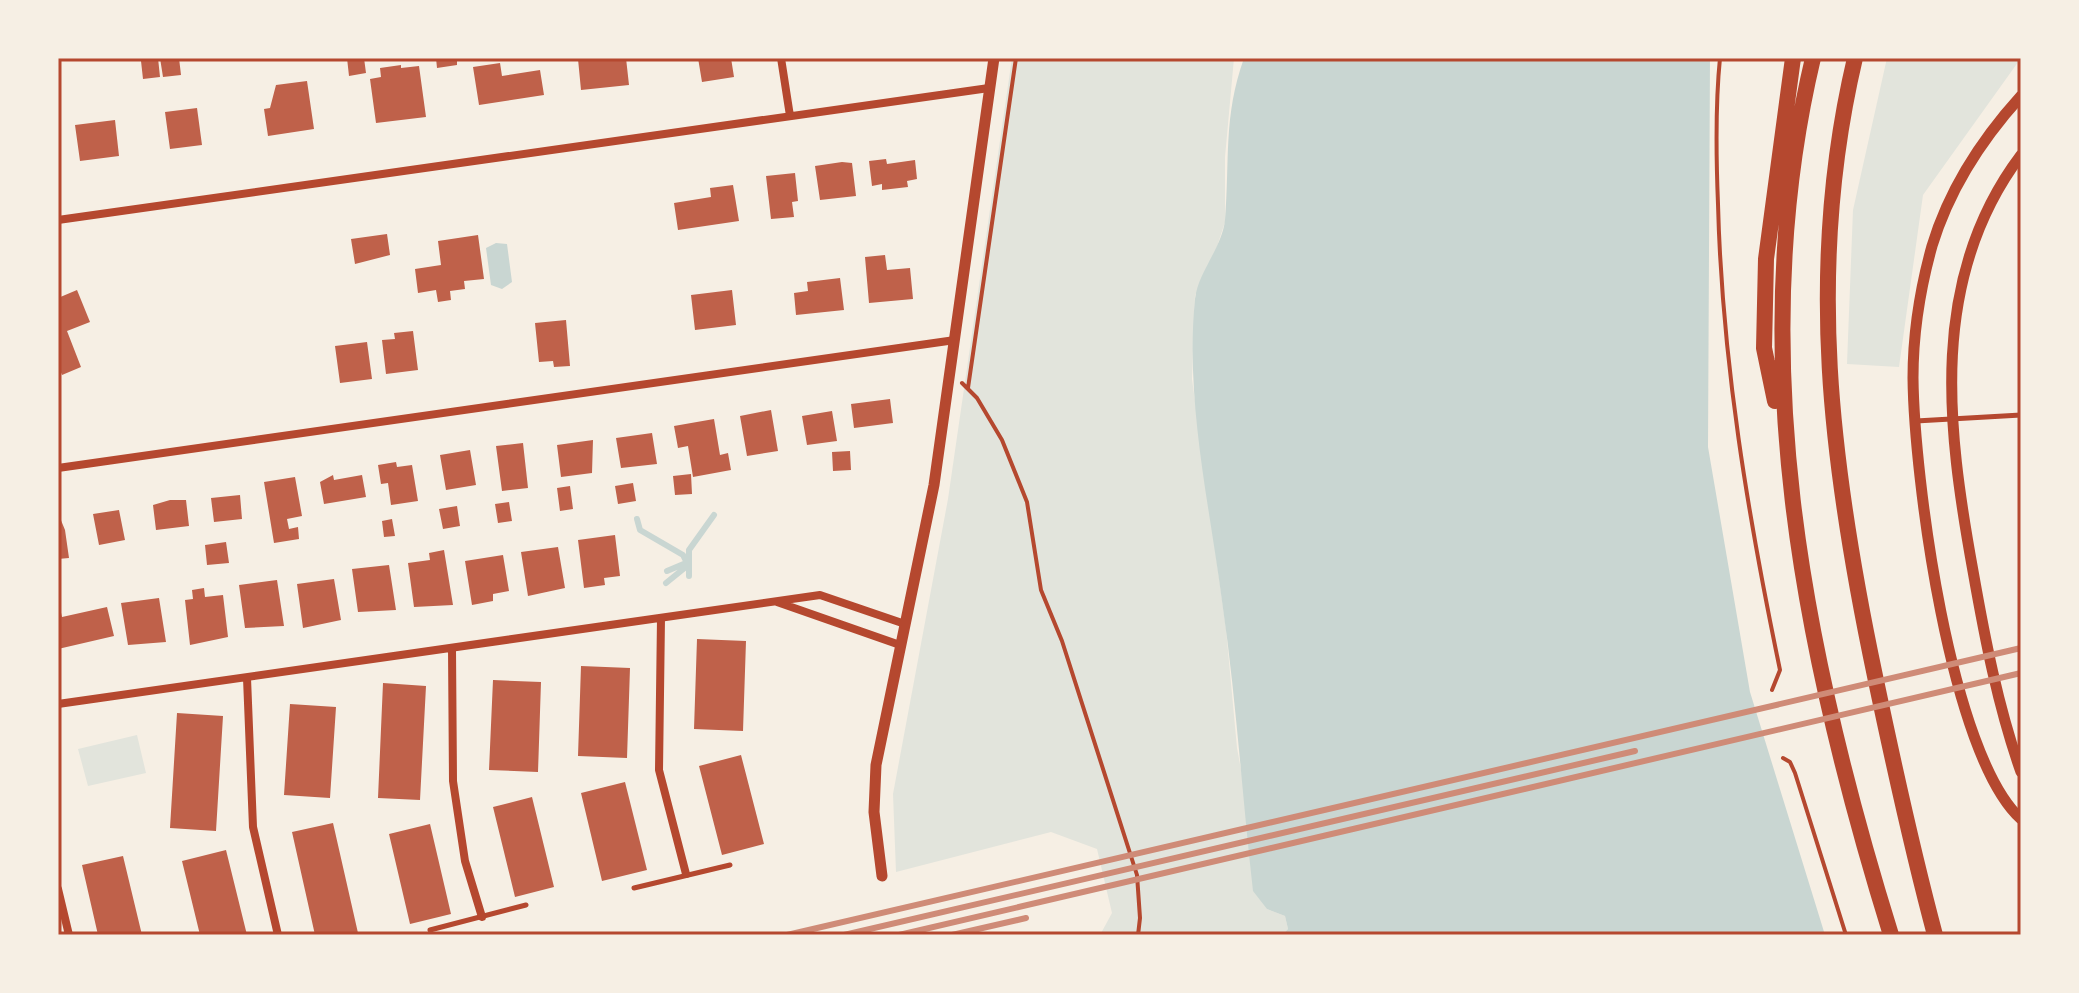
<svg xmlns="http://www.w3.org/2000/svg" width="2079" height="993" font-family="Cabin,sans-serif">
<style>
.green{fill:#e2e4dc}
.water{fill:#c9d6d2}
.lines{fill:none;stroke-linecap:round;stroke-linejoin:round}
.stream{stroke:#c9d6d2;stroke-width:6}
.building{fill:#bf614a}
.path{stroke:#b5482f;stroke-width:4}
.service{stroke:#b5482f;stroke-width:5}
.minor{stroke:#b5482f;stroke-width:8}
.tertiary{stroke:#b5482f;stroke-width:11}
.motorway{stroke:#b5482f;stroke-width:16}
.rail{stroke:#cf8b77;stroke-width:6}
.neatline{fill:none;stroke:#b5482f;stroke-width:3}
</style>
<rect width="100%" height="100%" fill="#f6efe4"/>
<!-- green -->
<path class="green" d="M1012 58H1234L1225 157V222L1213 259 1195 295 1192 379 1226 629 1237 748 1267 909 1285 916 1288 929 1282 935H1100L1112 913 1097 849 1051 832 896 872 893 794 948 499Z
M1887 58H2021L1923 195 1899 367 1847 364 1853 210Z
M137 735 146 773 88 786 78 749Z"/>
<!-- water -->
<path class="water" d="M1244 58H1710L1708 447 1750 692 1825 935H1282L1288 929 1285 916 1267 909 1253 891C1242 794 1236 697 1222 601 1209 501 1185 400 1195 299 1198 272 1222 248 1225 220 1230 160 1223 117 1244 58Z
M496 243 507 244 512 282 502 289 491 285 486 248Z"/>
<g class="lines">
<!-- stream -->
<path class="stream" d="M637 519 640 530 683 555 687 563
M667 571 686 563 687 566
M689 576V550L714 515
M666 583 687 566"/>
</g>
<!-- building -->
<path class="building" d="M158 58 160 77 143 79 141 61Z
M160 58H179L181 75 163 77Z
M347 58H364L366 73 349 76Z
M436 58H457V65L437 68Z
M626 58 629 85 581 90 578 59Z
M698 58H731L734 77 702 82Z
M500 63 502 76 540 70 544 95 479 105 473 67Z
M401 65V68L419 66 426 117 376 123 370 79 381 77 380 68Z
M307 81 314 129 268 136 264 109 270 108 276 85Z
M197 108 202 145 170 149 165 112Z
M115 120 119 156 80 161 75 125Z
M886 159 887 164 915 160 917 179 907 181 908 187 882 190V184L872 186 869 161Z
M842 162 852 163 856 196 820 200 815 166Z
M795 173 798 201 792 202 794 217 771 219 766 176Z
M733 185 739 221 678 230 674 203 711 197 710 188Z
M387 234 390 255 355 264 351 239Z
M478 235 484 279 464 281 465 289 450 291 451 300 438 302 436 290 418 293 415 269 441 265 438 241Z
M885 255 887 270 910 268 913 299 869 303 865 257Z
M840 278 844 310 796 315 794 293 808 291 807 282Z
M77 290 90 322 67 331 81 367 62 375 58 365V298Z
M732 290 736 325 695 330 691 295Z
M566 320 570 366 554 367 553 361 539 362 535 323Z
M413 331 418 370 386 374 382 340 395 339 394 333Z
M367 342 372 379 340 383 335 346Z
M890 399 893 423 854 428 851 404Z
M771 410 778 451 747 456 740 416Z
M832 411 837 441 807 445 802 416Z
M714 419 720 455 728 453 731 470 693 477 688 446 678 448 674 426Z
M652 433 657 464 621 468 616 438Z
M593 440 592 473 561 477 557 445Z
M523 443 528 488 502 491 496 446Z
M470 450 476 485 446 490 440 455Z
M850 451 851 470 833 471 832 452Z
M396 462 397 467 412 465 418 501 391 505 388 483 381 484 378 465Z
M691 474 692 494 675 495 673 476Z
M333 475 334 480 362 475 366 497 324 504 320 482Z
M295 477 302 516 287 519 289 529 298 527 299 539 274 543 264 482Z
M633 483 636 501 618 504 615 486Z
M570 486 573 509 560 511 557 488Z
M240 495 242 519 214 522 211 498Z
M170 500H186L189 526 156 530 153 505Z
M509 502 512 521 498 523 495 504Z
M457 506 460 526 443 529 439 509Z
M119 510 125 540 99 545 93 514Z
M58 513 65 530 69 558 58 559Z
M392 519 395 536 384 537 382 521Z
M615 535 620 576 604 578 605 585 584 588 578 540Z
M226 542 229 563 207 565 205 545Z
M558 547 565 588 528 596 521 552Z
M444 550 453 605 414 607 408 563 430 560 429 553Z
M503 555 509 591 493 594V601L472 605 465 561Z
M389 565 396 610 358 612 352 569Z
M334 579 341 620 303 628 297 584Z
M277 580 284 626 245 628 239 585Z
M204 588 205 597 223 595 228 637 190 645 185 600 193 599 192 590Z
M159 598 166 642 128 645 121 603Z
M59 604 62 617 107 607 114 636 58 649Z
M697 639 746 641 743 731 694 729Z
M581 666 630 668 627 758 578 756Z
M493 680 541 682 538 772 489 770Z
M383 683 426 686 420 800 378 798Z
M290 704 336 707 330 798 284 795Z
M177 713 223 716 216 831 170 828Z
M741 755 764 844 722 855 699 766Z
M625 782 647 870 602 881 581 793Z
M532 797 554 887 515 897 493 807Z
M333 823 358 933 315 935 292 832Z
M430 824 451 914 410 924 389 834Z
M226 850 247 935H200L182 861Z
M123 856 142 935H98L82 865Z"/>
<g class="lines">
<!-- path -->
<path class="path" d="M1720 58C1715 107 1716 155 1718 204 1722 361 1748 516 1780 670L1772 690
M962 383 977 398 1002 440 1027 502 1041 590 1062 641 1137 875 1140 918 1138 935
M968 388 1016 58
M1783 758 1790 762 1795 773 1846 935"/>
<!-- service -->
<path class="service" d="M1916 421 2021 415
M634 888 730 865
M430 930 526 905"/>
<!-- minor -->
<path class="minor" d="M781 58 790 116
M58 220 989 88
M58 468 955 340
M777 602 900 645
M661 618 659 770 686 874
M452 649 453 781 465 861 482 917
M247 678 253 827 278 935
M58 704 820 595 905 624
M58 889 69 935"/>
<!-- tertiary -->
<path class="tertiary" d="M2021 96C1982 139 1949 190 1932 246 1920 289 1913 334 1913 378 1914 476 1950 755 2021 819
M2021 155C1928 278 1947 428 1973 571 1985 639 1998 707 2021 772
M882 876 874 812 876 765 934 485 994 58"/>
<!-- motorway -->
<path class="motorway" d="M1813 58C1743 352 1803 652 1891 935
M1855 58C1805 269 1831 467 1875 676 1893 762 1912 849 1935 935
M1775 401 1764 348 1766 259 1793 58"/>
<!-- rail -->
<path class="rail" d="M787 935 2021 648
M844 935 1635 751
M899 935 2021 673
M952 935 1026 918"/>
</g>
<!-- border -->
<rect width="2079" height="993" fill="none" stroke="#f6efe4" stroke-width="120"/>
<rect x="60" y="60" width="1959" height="873" class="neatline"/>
</svg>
